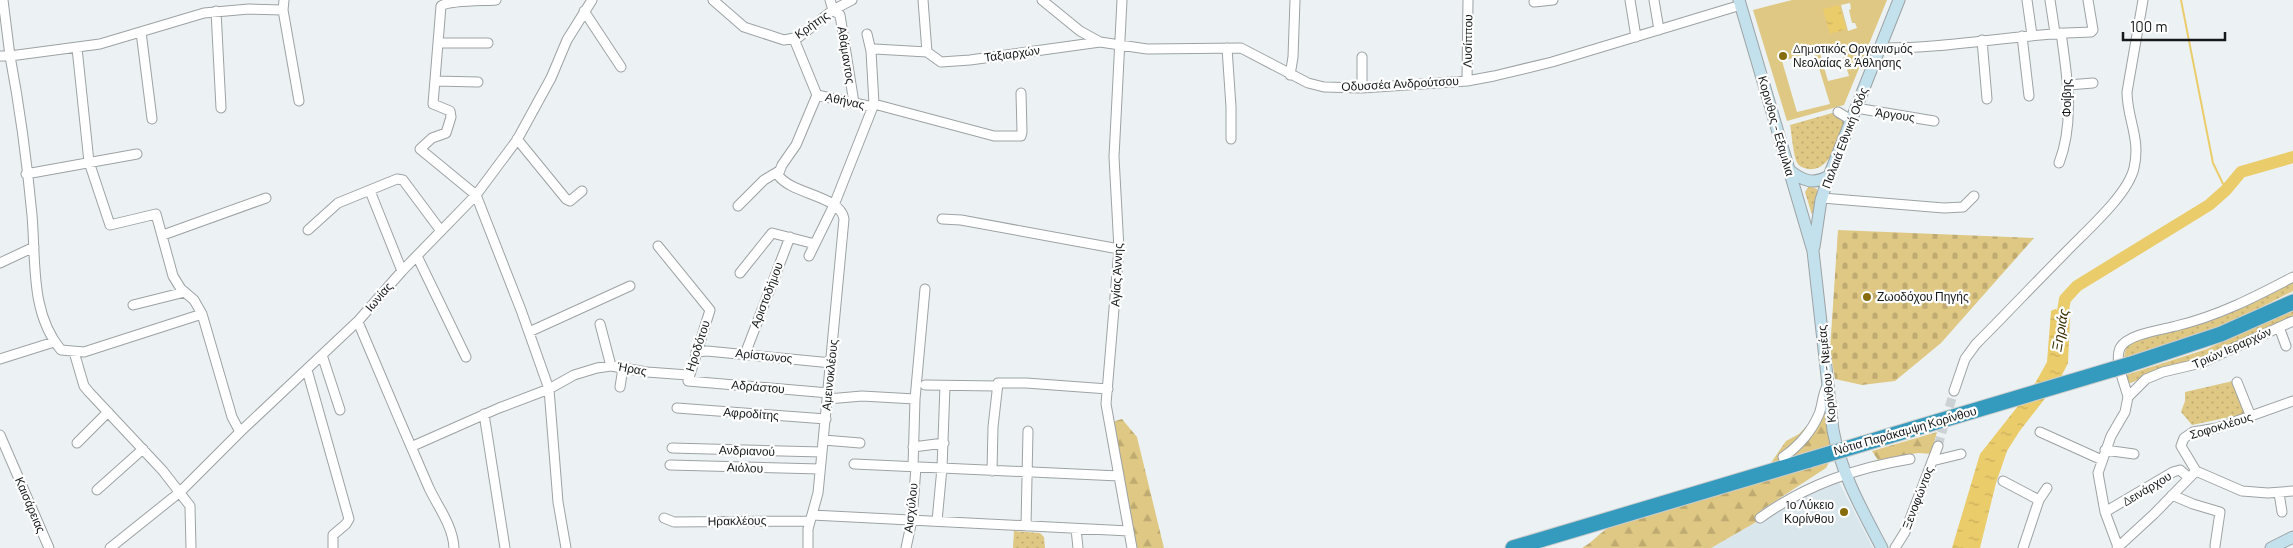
<svg xmlns="http://www.w3.org/2000/svg" width="2293" height="548" font-family="Barlow,sans-serif">
<style>
.built{fill:#d9e7ed}
.grass{fill:url(#grass-dots)}
.forest{fill:url(#forest-firs)}
.cemetery{fill:url(#cemetery-stones)}
.pitch{fill:#dfc884;fill-rule:evenodd}
.water{fill:url(#water-ripples)}
.lines{fill:none;stroke-linecap:round;stroke-linejoin:round}
.stream{stroke:#ebcc6b;stroke-width:2}
.river{stroke:#ebcc6b;stroke-width:12}
.street-tunnel{stroke:#ccd1d3;stroke-width:9;stroke-dasharray:9 4.5;stroke-linecap:butt}
.street-casing{stroke:#9da2a4;stroke-width:11}
.secondary-casing{stroke:#9da2a4;stroke-width:13}
.highway-casing{stroke:#ccc;stroke-width:17}
.street{stroke:#fff;stroke-width:9}
.secondary{stroke:#c2e1ec;stroke-width:11}
.highway{stroke:#349bbe;stroke-width:15}
.highway-bridge-casing{stroke:#ccc;stroke-width:17;stroke-linecap:butt}
.highway-bridge{stroke:#349bbe;stroke-width:15}
.poi-dot{fill:#866c0a;stroke:#fff;stroke-width:2}
.labels{text-anchor:middle;stroke-width:4.5;stroke-linejoin:round;paint-order:stroke}
.street-label{font-size:12px;fill:#161819;stroke:#fff}
.poi-label{font-size:12px;fill:#161819;stroke:#fff;text-anchor:start}
.water-label{font-size:14px;font-style:italic;fill:#382b00;stroke:#fff}
</style>
<defs>
<pattern id="grass-dots" width="8" height="8" patternUnits="userSpaceOnUse" patternTransform="scale(1.25)"><rect width="8" height="8" fill="#dfc884"/><path d="M2 2h.1M6 6h.1" fill="none" stroke="#bfab71" stroke-width="1.8" stroke-linecap="round"/></pattern>
<pattern id="forest-firs" width="22" height="20" patternUnits="userSpaceOnUse" patternTransform="scale(1.25)"><rect width="22" height="20" fill="#dfc884"/><path d="M5 1l3.5 6h-7zM16 11l3.5 6h-7z" fill="#bfab71"/></pattern>
<pattern id="cemetery-stones" width="16" height="16" patternUnits="userSpaceOnUse" patternTransform="scale(1.25)"><rect width="16" height="16" fill="#dfc884"/><path d="M2 7V4a2 2 0 0 1 4 0v3zM10 15v-3a2 2 0 0 1 4 0v3z" fill="#bfab71"/></pattern>
<pattern id="water-ripples" width="26" height="14" patternUnits="userSpaceOnUse" patternTransform="scale(1.25)"><rect width="26" height="14" fill="#ebcc6b"/><path d="M2 4q2-2 4 0t4 0M15 11q2-2 4 0t4 0" fill="none" stroke="#c9ae5c"/></pattern>
</defs>
<rect width="100%" height="100%" fill="#ecf2f4"/>
<!-- built -->
<path class="built" d="M1838 480 1873 548H1711L1772 513Z"/>
<!-- grass -->
<path class="grass" d="M1832 113 1845 120C1838 137 1832 172 1808 169 1804 168 1800 167 1798 164 1793 157 1792 134 1790 125Z
M1809 186 1817 189V195L1812 215 1805 192Z
M2293 281V291L2212 332 2123 362 2126 347 2132 342 2185 328Z
M2293 306V318L2206 359 2145 377 2128 384 2126 375 2207 349Z
M2233 381 2245 411 2244 414 2192 425 2181 412 2185 401V392Z
M1014 531 1040 533 1044 537 1045 548H1013Z"/>
<!-- forest -->
<path class="forest" d="M1824 414 1828 415C1830 432 1836 452 1826 468L1763 509 1758 521 1711 548H1582C1593 542 1600 532 1611 526L1759 480 1786 441 1799 434 1815 417Z
M1122 419 1137 437 1164 548H1136L1112 422Z
M1937 432 1931 454 1918 453 1878 460 1872 451Z"/>
<!-- cemetery -->
<path class="cemetery" d="M1838 230 2034 238 1941 343 1895 381 1862 385 1835 379 1830 350Z"/>
<!-- pitch -->
<path class="pitch" d="M1792 0H1887L1844 105 1787 121 1753 10ZM1850 3 1851 9 1849 10 1852 23H1855L1857 28 1848 31 1841 5ZM1839 43 1849 76 1828 81 1819 50ZM1814 52 1830 104 1797 112 1782 61Z"/>
<!-- water -->
<path class="water" d="M1839 5 1846 29 1830 34 1823 9Z
M2055 309 2062 311 2070 318 2068 363 2060 379 2019 432 2007 451 1996 483 1980 548H1952L1980 454 2033 387 2047 362 2051 311Z"/>
<g class="lines">
<!-- stream -->
<path class="stream" d="M2181 0 2213 163 2226 190"/>
<!-- river -->
<path class="river" d="M2060 328 2065 299 2077 286 2209 205 2226 190 2241 172 2293 157"/>
<!-- street-tunnel -->
<path class="street-tunnel" d="M1938 446 1954 391"/>
<!-- street casing -->
<g class="street-casing">
<path id="street" d="M496 0C484 1 449 0 441 6L433 104 450 111 451 117 446 133 432 138 420 149 476 195 521 310 549 389 558 502 566 548
M713 0 744 27 784 40 799 37 833 10 852 0
M830 0 833 10
M923 0 927 52
M1042 0 1080 31 1100 42 1147 49 1241 48 1308 83 1324 87 1362 88 1467 81 1494 76 1552 62 1741 5
M1122 0 1114 157 1119 249 1106 404 1132 548
M1630 0 1636 37
M1654 0 1659 30
M2027 0 2032 35
M2050 0 2055 33
M1534 2 1553 0
M283 10 299 101
M833 10 840 15 854 103
M216 11 221 108
M584 11 621 67
M141 32 152 119
M867 34 871 51
M2022 36 2029 96
M794 39 817 95
M1982 40 1987 99
M438 43H488
M77 48 89 162 110 225 156 214 173 276 181 289 194 300 202 314 232 417 240 432
M1227 48 1231 107V139
M1880 48C1950 49 2021 33 2091 32L2093 30 2088 0
M927 52 941 62 970 60 1100 42
M0 56H10L3 0
M1290 75 1293 57 1295 0
M435 81 478 82
M1467 81 1468 0
M2068 85 2093 83
M1362 88V57
M817 95 873 107
M874 104 994 136H1021L1022 132 1021 93
M1856 108 1934 121
M1838 112 1851 120
M517 139 566 199 570 201 582 191
M2059 163C2075 122 2067 75 2061 33
M26 174 137 154
M370 191 402 271
M1822 198 1944 208 1963 207 1974 196
M738 206 764 180 779 171
M942 219 961 220 1119 249
M308 230 338 203 397 179 403 180 441 231
M163 235 266 198
M658 246 710 310 688 381 829 393
M417 256 466 357
M809 256 834 205 874 104 871 51 875 49 927 52
M0 263 34 247
M740 273 772 233 815 244
M133 305 185 292
M202 314 84 352 61 350C30 313 36 261 32 215 27 162 20 109 10 56L100 44 204 13 249 9 283 10 284 0
M358 322C381 377 405 433 429 488 438 507 453 526 454 548
M600 324 611 366
M2279 327 2286 346
M529 332 630 286
M74 352 84 386 89 392 163 471 190 506 191 548
M696 352 707 351 832 363
M745 354 790 237
M322 355 340 410
M0 359 54 342
M307 370 349 519 346 524 333 535V548
M2237 382 2251 417
M925 385 996 386
M620 387 623 368
M1954 391 1965 359 1976 344C2006 314 2035 283 2065 253 2085 232 2128 195 2134 168 2141 138 2127 119 2127 92L2143 0
M2128 397C2125 384 2114 361 2120 348 2127 334 2161 330 2176 326 2218 316 2255 297 2293 277
M828 399 862 396 915 399
M677 408 826 419
M484 414 505 548
M2040 432 2102 460
M0 435 49 548
M824 440 860 443
M77 443 108 412
M413 446 499 408 549 389 574 375 597 368 611 366 647 372 688 375
M913 447 944 443
M672 448 822 452
M2105 450 2134 454
M1783 457C1798 447 1812 431 1819 414 1823 404 1822 394 1828 384
M1932 461 1961 454
M854 464 1119 476
M670 465 820 469
M913 467 915 399 925 289
M992 471 993 427 998 383H1026L1108 389
M2196 471 2181 446 2184 438 2193 432 2217 428 2293 401
M2196 471 2242 491 2268 493 2293 491
M2003 481 2039 500
M97 490 143 449
M2279 493 2282 512
M2172 495 2193 504 2220 512 2215 546
M2105 512 2173 472 2180 470 2188 477
M812 515 1129 531
M664 518 674 522 810 521
M1760 518C1806 485 1855 468 1910 459
M937 521 942 468 945 386
M1026 526 1028 431
M1076 529 1078 548
M2118 547 2105 512 2098 473 2111 436 2125 412 2128 397 2146 379 2163 372 2201 363 2293 321
M110 548 180 492 240 432 359 320 402 271 476 195 517 140 551 78 567 40 592 0
M808 548V529L818 493 822 452 844 219C840 195 792 195 778 175L782 165 796 145 817 95
M906 548 912 520 916 467
M1895 548 1905 532 1938 446
M2023 548 2039 500 2047 488
M2117 548 2154 514 2196 471"/>
</g>
<!-- secondary casing -->
<g class="secondary-casing">
<path id="secondary" d="M1739 0 1813 251 1833 430C1841 473 1862 510 1882 548
M1789 170C1803 181 1813 185 1829 176
M1814 247 1821 200 1829 176 1899 0
M2271 548 2293 537"/>
</g>
<!-- highway casing -->
<g class="highway-casing">
<path id="highway" d="M2128 365 2221 334 2293 302
M1862 444 2114 369
M1513 548 1809 460"/>
</g>
<!-- street -->
<use href="#street" class="street"/>
<!-- secondary -->
<use href="#secondary" class="secondary"/>
<!-- highway -->
<use href="#highway" class="highway"/>
<!-- highway-bridge casing -->
<g class="highway-bridge-casing">
<path id="highway-bridge" d="M2114 369 2128 365
M1809 460 1862 444"/>
</g>
<!-- highway-bridge -->
<use href="#highway-bridge" class="highway-bridge"/>
</g>
<!-- markers -->
<g class="poi-dot">
<circle cx="1783" cy="56" r="5"/>
<circle cx="1867" cy="297" r="5"/>
<circle cx="1844" cy="512" r="5"/>
</g>
<g class="labels">
<!-- street labels -->
<g class="street-label">
<text transform="translate(812 25) rotate(-35)" y="4">Κρήτης</text>
<text transform="translate(1468 41) rotate(-89)" y="4">Λυσίππου</text>
<text transform="translate(1012 54) rotate(-8)" y="4">Ταξιαρχών</text>
<text transform="translate(846 55) rotate(81)" y="4">Αθάμαντος</text>
<text transform="translate(1400 84) rotate(-3)" y="4">Οδυσσέα Ανδρούτσου</text>
<text transform="translate(2067 98) rotate(-90)" y="4">Φοίβης</text>
<text transform="translate(845 101) rotate(12)" y="4">Αθήνας</text>
<text transform="translate(1895 115) rotate(8)" y="4">Άργους</text>
<text transform="translate(1776 126) rotate(74)" y="4">Κορινθος - Εξαμιλια</text>
<text transform="translate(1845 138) rotate(-69)" y="4">Παλαιά Εθνική Οδός</text>
<text transform="translate(1117 275) rotate(-87)" y="4">Αγίας Άννης</text>
<text transform="translate(767 295) rotate(-69)" y="4">Αριστοδήμου</text>
<text transform="translate(379 297) rotate(-49)" y="4">Ιωνίας</text>
<text transform="translate(698 346) rotate(-72)" y="4">Ηροδότου</text>
<text transform="translate(2232 348) rotate(-24)" y="4">Τριών Ιεραρχών</text>
<text transform="translate(764 356) rotate(6)" y="4">Αρίστωνος</text>
<text transform="translate(632 369) rotate(10)" y="4">Ήρας</text>
<text transform="translate(1827 374) rotate(-96)" y="4">Κορίνθου - Νεμέας</text>
<text transform="translate(830 375) rotate(-84)" y="4">Αμεινοκλέους</text>
<text transform="translate(758 387) rotate(5)" y="4">Αδράστου</text>
<text transform="translate(751 414) rotate(4)" y="4">Αφροδίτης</text>
<text transform="translate(2221 426) rotate(-17)" y="4">Σοφοκλέους</text>
<text transform="translate(1905 431) rotate(-16)" y="4">Νότια Παράκαμψη Κορίνθου</text>
<text transform="translate(747 451) rotate(2)" y="4">Ανδριανού</text>
<text transform="translate(745 468) rotate(2)" y="4">Αιόλου</text>
<text transform="translate(2147 489) rotate(-31)" y="4">Δεινάρχου</text>
<text transform="translate(1918 498) rotate(-69)" y="4">Ξενοφώντος</text>
<text transform="translate(30 505) rotate(67)" y="4">Καισάρειας</text>
<text transform="translate(911 508) rotate(-84)" y="4">Αισχύλου</text>
<text transform="translate(737 521) rotate(-1)" y="4">Ηρακλέους</text>
</g>
<!-- poi labels -->
<g class="poi-label">
<text x="1793" y="53">Δημοτικός Οργανισμός<tspan x="1793" dy="14">Νεολαίας &amp; Άθλησης</tspan></text>
<text x="1877" y="301">Ζωοδόχου Πηγής</text>
<text x="1834" y="509" text-anchor="end">1ο Λύκειο<tspan x="1834" dy="14">Κορίνθου</tspan></text>
</g>
<!-- water labels -->
<g class="water-label">
<text transform="translate(2060 330) rotate(-80)" y="5">Ξηριάς</text>
</g>
</g>
<!-- scale -->
<path d="M2123 32v8h102v-8" fill="none" stroke="#161819" stroke-width="2.5"/>
<text x="2130" y="32" font-size="15" fill="#161819" stroke="#ffffff" stroke-width="4" paint-order="stroke">100 m</text>
</svg>
